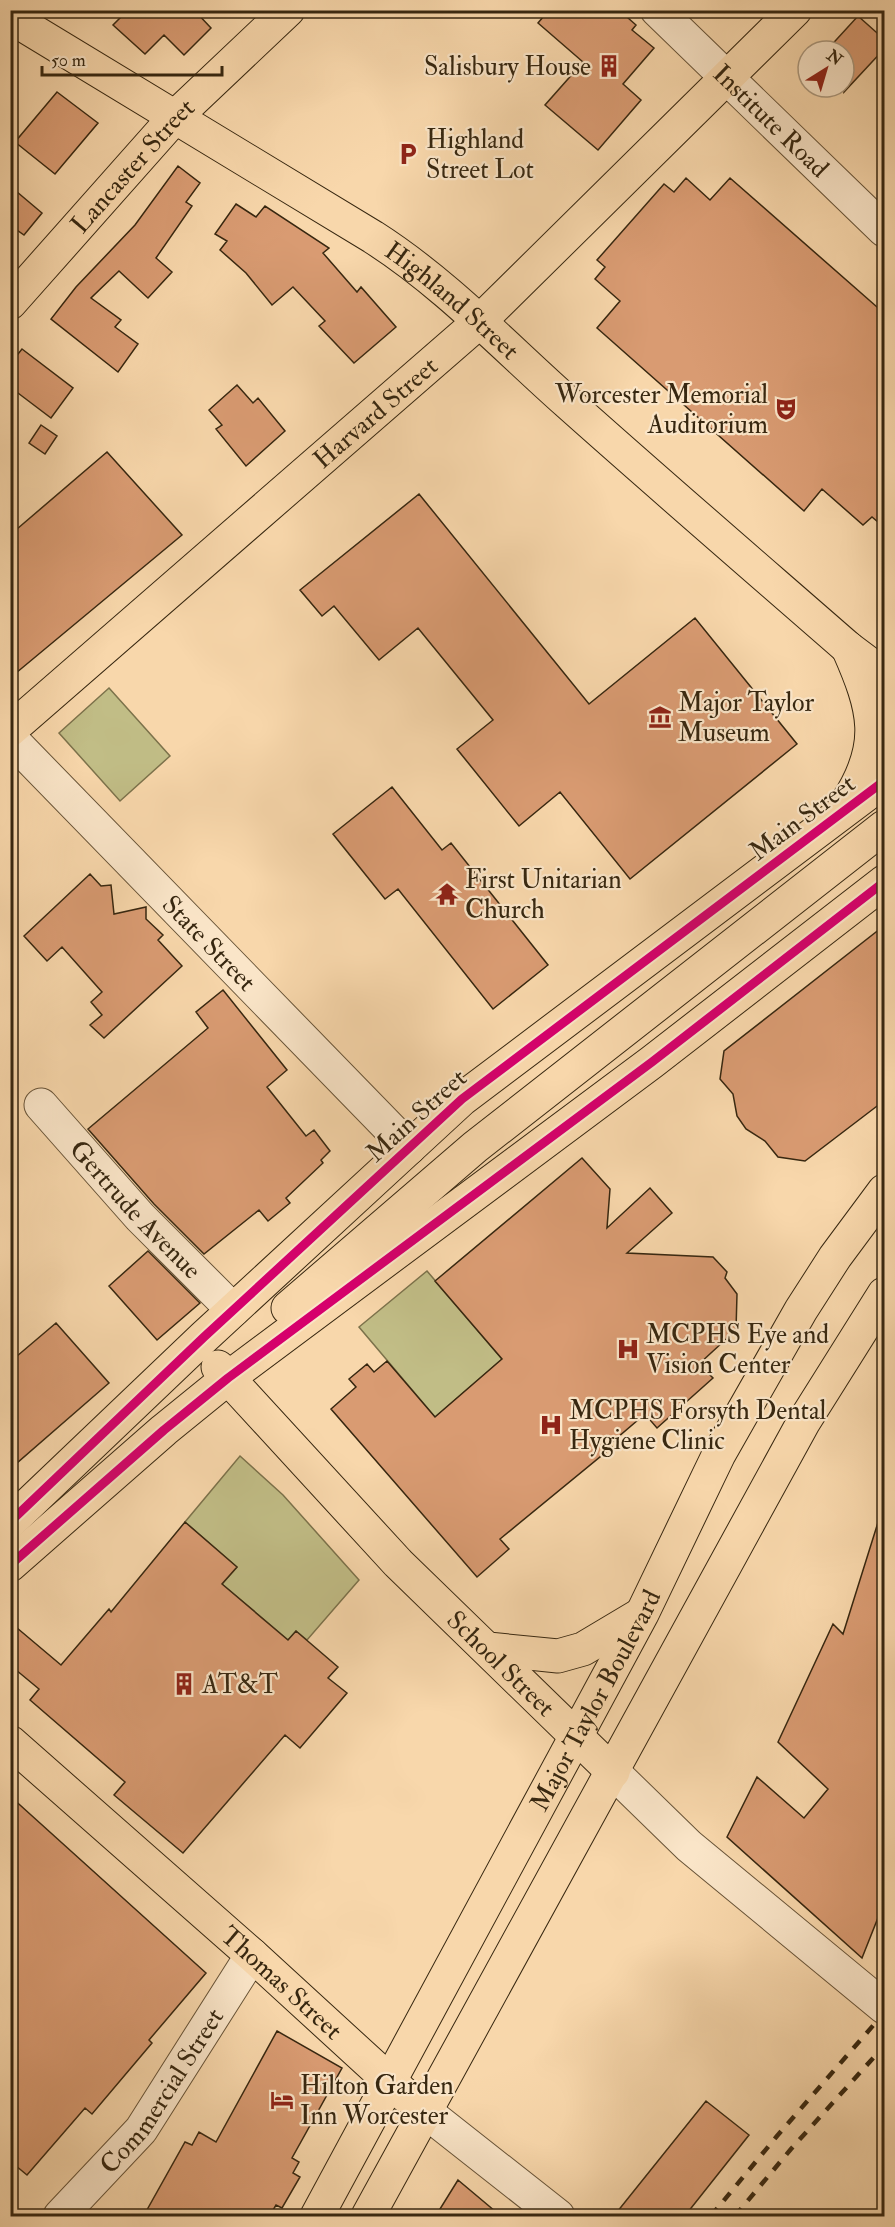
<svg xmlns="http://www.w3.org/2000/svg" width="895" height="2227" font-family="'IM FELL Double Pica',serif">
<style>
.green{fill:#c1bd86;stroke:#7c724b;stroke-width:1.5}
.building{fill:#d99b72;stroke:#372710;stroke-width:1.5}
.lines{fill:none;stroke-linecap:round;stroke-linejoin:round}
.minor-casing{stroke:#675337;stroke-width:35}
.major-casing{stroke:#372710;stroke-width:35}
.highway-casing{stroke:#372710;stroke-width:35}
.minor{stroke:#fae5c8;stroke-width:33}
.major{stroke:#f8d7ab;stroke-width:33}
.highway{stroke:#f8d7ab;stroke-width:33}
.rail{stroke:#372710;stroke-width:4.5;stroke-dasharray:10 10;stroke-linecap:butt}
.cycleway-casing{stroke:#fae5c8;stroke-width:13}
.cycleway{stroke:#d6006c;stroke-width:9}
.labels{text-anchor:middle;stroke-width:4.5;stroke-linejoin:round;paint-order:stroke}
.poi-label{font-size:26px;fill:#372710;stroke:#fae5c8;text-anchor:start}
.street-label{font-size:26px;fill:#372710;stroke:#fae5c8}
</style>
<rect width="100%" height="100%" fill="#f8d7ab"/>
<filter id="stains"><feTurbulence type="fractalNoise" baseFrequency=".00333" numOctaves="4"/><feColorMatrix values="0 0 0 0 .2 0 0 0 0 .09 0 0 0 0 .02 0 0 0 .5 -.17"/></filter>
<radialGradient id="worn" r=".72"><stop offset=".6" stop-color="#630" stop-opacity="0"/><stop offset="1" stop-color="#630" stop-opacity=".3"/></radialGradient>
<!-- green -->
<path class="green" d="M109 688 170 756 120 801 59 733Z
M427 1271 502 1359 435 1417 359 1327Z
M240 1456 283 1495 359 1580 307 1640 296 1631 288 1640 222 1584 237 1567 185 1522Z"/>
<!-- building -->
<path class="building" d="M128 10H194L211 28 184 55 164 35 145 54 113 25Z
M549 10H619L636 25 632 30 654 48 623 84 641 100 598 150 545 105 583 62 538 23Z
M858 16 885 40V48L844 92V51H826Z
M57 92 98 123 55 174 15 142Z
M178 166 200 183 186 202 192 206 156 258 172 272 148 298 119 271 91 298 121 320 115 327 138 344 118 372 51 319 76 287 135 225Z
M686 178 710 200 730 178 885 314V528L872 517 863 525 822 489 804 511 597 328 620 301 595 279 605 267 597 260 664 184 674 192Z
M10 186 42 213 24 235 10 225Z
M236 204 256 217 265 206 329 248 323 253 357 292 361 287 396 327 354 363 319 326 325 321 293 287 272 305 246 273 220 250 227 241 215 234Z
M22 349 73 388 51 418 10 387V364Z
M237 385 253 403 258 398 285 431 246 466 216 429 222 425 209 410Z
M41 425 57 436 45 454 29 443Z
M107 452 182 535 10 678V535Z
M419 494 589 704 695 618 797 744 630 879 560 792 519 826 457 749 493 720 418 628 379 660 334 606 322 616 300 590Z
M392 787 442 850 451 843 548 965 493 1009 398 889 385 899 333 834Z
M90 874 101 886 111 885 114 914 146 907V919L163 935 158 940 182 966 104 1038 90 1025 102 1015 91 1002 102 992 62 947 47 961 24 936Z
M885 925V1100L805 1161 778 1157 765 1141 746 1129 737 1116 733 1094 720 1079 724 1051Z
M223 990 287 1070 267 1087 306 1136 314 1130 330 1151 321 1160 323 1163 286 1198 290 1203 268 1221 259 1210 204 1254 154 1204 88 1129 208 1028 196 1012Z
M582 1158 610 1189 607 1228 650 1188 672 1213 627 1253 713 1257 727 1272 725 1278 737 1294 736 1330 699 1364 713 1378 657 1428 645 1414 610 1444 612 1447 500 1539 509 1549 477 1577 331 1409 356 1387 349 1379 367 1364 374 1372 387 1361 435 1417 502 1359 435 1281Z
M148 1251 200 1303 157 1340 109 1286Z
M56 1323 109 1383 10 1469V1362Z
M880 1516 885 1517V1900L862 1958 727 1837 757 1777 804 1818 828 1789 778 1742 833 1624 843 1634Z
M185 1522 237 1567 222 1584 288 1640 296 1631 338 1667 328 1678 347 1693 300 1748 285 1735 183 1853 114 1795 125 1782 30 1700 39 1689 10 1665V1622L61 1665 109 1609 111 1612Z
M10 1796 206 1973 149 2040 152 2043 92 2114 85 2108 27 2175 10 2161Z
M277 2031 342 2068 292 2158 299 2162 293 2173 300 2177 282 2208 276 2205 269 2217H143L185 2142 192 2145 199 2132 216 2142Z
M706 2101 749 2135 684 2217H613Z
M458 2180 502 2217H435Z"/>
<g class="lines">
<!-- minor casing -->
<g class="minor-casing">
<g id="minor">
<path id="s1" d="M657 10 884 230"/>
<path id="s2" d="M10 738 409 1148"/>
<path id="s3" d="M41 1105 140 1217 233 1310"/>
<path d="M613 1772 689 1846 884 2007"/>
<path d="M426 2112 558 2216"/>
<path id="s4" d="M60 2216 141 2130 252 1955"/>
</g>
</g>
<!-- major casing -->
<g class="major-casing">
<g id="major">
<path id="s5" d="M10 303 175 117 288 10"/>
<path id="s6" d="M10 730 479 322 795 10"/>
<path d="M846 804C885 745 875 709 848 648"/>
<path d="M288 1308 475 1147 884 827"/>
<path id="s7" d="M218 1367 398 1563 613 1772"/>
<path d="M10 1522 204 1337 462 1099 884 781"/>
<path d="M10 1565 164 1430 228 1378 652 1062 884 882"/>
<path d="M488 1649 558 1656 583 1649 640 1615"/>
<path id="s8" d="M10 1742 252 1955 406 2096"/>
<path id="s9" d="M317 2216 642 1614 719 1454 801 1310 835 1257 884 1191"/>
<path d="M368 2216 803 1423 884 1294"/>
</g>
</g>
<!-- highway casing -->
<g class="highway-casing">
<g id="highway">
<path id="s10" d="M10 17 373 237C445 283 504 346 567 402 660 485 754 566 848 648L884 675"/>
</g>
</g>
<!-- minor -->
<use href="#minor" class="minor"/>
<!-- major -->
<use href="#major" class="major"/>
<!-- highway -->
<use href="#highway" class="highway"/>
<!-- rail -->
<path class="rail" d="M711 2216 777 2136 884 2013
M735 2216 791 2149 884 2046"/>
<!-- cycleway casing -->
<g class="cycleway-casing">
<path id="cycleway" d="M10 1522 204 1337 462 1099 884 781
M10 1565 164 1430 228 1378 652 1062 884 882"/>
</g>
<!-- cycleway -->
<use href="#cycleway" class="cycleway"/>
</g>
<!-- icons -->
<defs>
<g id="building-bare" transform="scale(1.8)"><path d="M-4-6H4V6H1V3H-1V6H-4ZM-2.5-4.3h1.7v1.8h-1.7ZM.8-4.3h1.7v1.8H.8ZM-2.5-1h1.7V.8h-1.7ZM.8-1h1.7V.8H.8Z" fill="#8f2418" stroke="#fae5c8" stroke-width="2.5" paint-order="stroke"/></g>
<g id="parking-bare" transform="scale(1.8)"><path d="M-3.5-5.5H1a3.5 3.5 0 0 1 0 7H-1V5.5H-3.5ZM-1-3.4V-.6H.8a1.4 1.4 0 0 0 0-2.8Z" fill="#8f2418" stroke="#fae5c8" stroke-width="2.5" paint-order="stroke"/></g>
<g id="theatre-bare" transform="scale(1.8)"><path d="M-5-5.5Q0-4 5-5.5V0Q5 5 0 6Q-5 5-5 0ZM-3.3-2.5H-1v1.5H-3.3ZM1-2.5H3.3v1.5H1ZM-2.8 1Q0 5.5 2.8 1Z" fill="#8f2418" stroke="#fae5c8" stroke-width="2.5" paint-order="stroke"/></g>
<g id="museum-bare" transform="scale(1.8)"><path d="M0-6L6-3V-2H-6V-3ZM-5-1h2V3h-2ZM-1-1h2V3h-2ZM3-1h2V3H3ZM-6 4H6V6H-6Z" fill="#8f2418" stroke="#fae5c8" stroke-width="2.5" paint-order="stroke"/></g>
<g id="temple-bare" transform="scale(1.8)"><path d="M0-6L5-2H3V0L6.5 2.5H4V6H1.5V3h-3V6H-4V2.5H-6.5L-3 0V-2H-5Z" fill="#8f2418" stroke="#fae5c8" stroke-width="2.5" paint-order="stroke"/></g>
<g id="hospital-bare" transform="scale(1.8)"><path d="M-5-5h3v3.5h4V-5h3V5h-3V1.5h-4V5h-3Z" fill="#8f2418" stroke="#fae5c8" stroke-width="2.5" paint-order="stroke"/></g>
<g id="hotel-bare" transform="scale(1.8)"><path d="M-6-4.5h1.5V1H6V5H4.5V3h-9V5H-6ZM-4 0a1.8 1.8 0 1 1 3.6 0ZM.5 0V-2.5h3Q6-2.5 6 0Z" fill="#8f2418" stroke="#fae5c8" stroke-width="2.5" paint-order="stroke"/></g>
</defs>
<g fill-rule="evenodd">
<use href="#building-bare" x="609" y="66"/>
<use href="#parking-bare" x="408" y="154"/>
<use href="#theatre-bare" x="786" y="409"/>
<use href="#museum-bare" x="660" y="717"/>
<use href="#temple-bare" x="447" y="894"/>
<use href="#hospital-bare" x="628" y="1349"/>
<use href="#hospital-bare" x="551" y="1425"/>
<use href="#building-bare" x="184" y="1684"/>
<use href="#hotel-bare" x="282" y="2100"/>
</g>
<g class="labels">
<!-- poi labels -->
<g class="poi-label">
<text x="591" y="75" text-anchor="end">Salisbury House</text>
<text x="426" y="148">Highland<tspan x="426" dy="30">Street Lot</tspan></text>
<text x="768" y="403" text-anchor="end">Worcester Memorial<tspan x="768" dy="30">Auditorium</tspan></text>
<text x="678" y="711">Major Taylor<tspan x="678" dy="30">Museum</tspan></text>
<text x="465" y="888">First Unitarian<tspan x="465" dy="30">Church</tspan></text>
<text x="646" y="1343">MCPHS Eye and<tspan x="646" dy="30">Vision Center</tspan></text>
<text x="569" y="1419">MCPHS Forsyth Dental<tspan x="569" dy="30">Hygiene Clinic</tspan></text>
<text x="202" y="1693">AT&amp;T</text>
<text x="300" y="2094">Hilton Garden<tspan x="300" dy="30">Inn Worcester</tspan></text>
</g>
<!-- street labels -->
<g class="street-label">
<text dy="9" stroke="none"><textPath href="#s1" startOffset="159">Institute Road</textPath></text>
<text dy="9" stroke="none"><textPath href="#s5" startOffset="184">Lancaster Street</textPath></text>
<text dy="9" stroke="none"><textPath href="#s10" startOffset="526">Highland Street</textPath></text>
<text dy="9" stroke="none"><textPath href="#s6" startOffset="484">Harvard Street</textPath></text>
<text transform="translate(802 817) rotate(-37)" y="9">Main Street</text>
<text dy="9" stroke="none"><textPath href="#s2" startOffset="286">State Street</textPath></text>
<text transform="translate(416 1115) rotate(-42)" y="9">Main Street</text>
<text dy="9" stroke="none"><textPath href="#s3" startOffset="141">Gertrude Avenue</textPath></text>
<text dy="9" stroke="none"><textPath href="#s7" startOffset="410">School Street</textPath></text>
<text dy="9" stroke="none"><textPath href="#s9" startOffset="586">Major Taylor Boulevard</textPath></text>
<text dy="9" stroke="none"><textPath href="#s8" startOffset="363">Thomas Street</textPath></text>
<text dy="9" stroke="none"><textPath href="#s4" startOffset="162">Commercial Street</textPath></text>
</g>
</g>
<!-- margin -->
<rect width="895" height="2227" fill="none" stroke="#f8d7ab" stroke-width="36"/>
<rect x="12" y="12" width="871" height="2203" fill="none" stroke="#372710" stroke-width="3"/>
<rect x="18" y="18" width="859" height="2191" fill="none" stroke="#372710" stroke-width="1.5"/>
<!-- north arrow -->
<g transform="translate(826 69) rotate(37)"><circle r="28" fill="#fae5c8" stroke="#ac997e" stroke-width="1.5"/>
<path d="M0-4.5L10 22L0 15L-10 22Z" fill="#8f2418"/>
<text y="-9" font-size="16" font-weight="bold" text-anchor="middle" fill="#372710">N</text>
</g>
<!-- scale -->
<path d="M42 66v9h180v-9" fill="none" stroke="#372710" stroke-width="3"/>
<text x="51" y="66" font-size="18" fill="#372710" stroke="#fae5c8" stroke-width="4.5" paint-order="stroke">50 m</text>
<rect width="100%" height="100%" filter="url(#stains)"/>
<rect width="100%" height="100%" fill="url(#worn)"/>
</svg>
